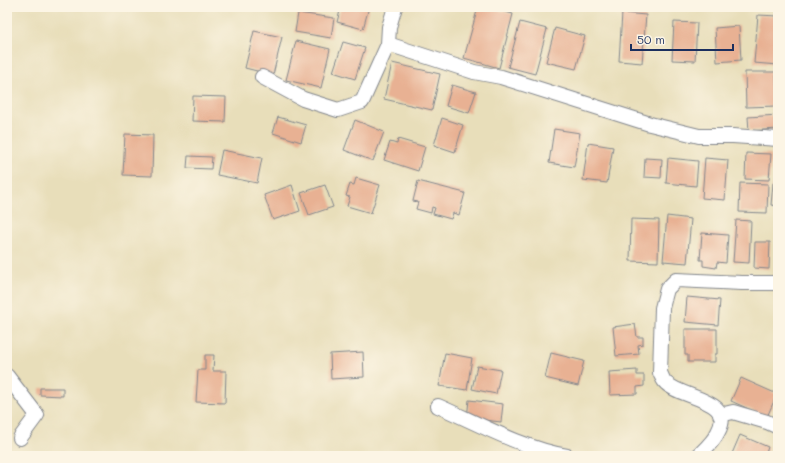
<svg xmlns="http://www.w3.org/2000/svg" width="785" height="463" font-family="Mali,sans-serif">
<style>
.building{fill:#e8b193}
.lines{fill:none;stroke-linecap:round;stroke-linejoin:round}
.minor-casing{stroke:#82868c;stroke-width:16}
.minor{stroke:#fff;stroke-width:14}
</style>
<rect width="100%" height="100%" fill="#fcf5e5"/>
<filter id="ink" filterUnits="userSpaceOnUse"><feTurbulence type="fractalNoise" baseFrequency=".025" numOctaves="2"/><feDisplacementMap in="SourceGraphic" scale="8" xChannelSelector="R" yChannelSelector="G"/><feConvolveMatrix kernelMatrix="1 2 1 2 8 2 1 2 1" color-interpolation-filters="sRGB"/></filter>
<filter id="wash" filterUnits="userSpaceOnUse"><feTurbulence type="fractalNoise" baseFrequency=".012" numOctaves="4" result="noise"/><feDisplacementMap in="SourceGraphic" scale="16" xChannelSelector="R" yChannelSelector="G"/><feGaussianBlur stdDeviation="0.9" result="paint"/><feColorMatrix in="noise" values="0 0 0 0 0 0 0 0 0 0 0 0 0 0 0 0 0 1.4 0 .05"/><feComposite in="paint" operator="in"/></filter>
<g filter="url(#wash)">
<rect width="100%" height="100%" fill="#e8deba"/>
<g id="blocks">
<!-- building -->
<path class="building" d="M341 7H369L363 29 337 22Z
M478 7H487L513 14 499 68 464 58Z
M298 13 334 18 331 38 295 32Z
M622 13 646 15 642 63 619 61Z
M758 15 778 16V65L754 63Z
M520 22 547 29 535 74 508 67Z
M674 22 697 23 695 61 672 60Z
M739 26 741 60 717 62 715 28Z
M555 28 585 36 576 69 546 62Z
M254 31 282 37 273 75 245 68Z
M296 41 330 49 321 88 286 80Z
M343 42 365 48 355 79 333 72Z
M392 63 440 74 432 110 384 99Z
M745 72H776L777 106 746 107Z
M452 85 476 92 469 113 446 106Z
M193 96 226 97 225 122 192 121Z
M778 115V129L749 131 748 117Z
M278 117 306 125 301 142 273 133Z
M442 118 463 125 455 152 434 145Z
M355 120 384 132 373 161 344 150Z
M554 129 580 133 574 167 549 163Z
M125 134 153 135 152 176 123 175Z
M398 139 425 147 418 171 384 160 390 142 397 144Z
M588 143 613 147 607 183 583 180Z
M222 150 262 158 257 183 217 175Z
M746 153 771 154 769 180 745 179Z
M188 156 212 157 211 169 187 168Z
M645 158 662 159 661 178 644 177Z
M668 158 698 161 696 186 666 183Z
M705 158 728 160 725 200 702 198Z
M356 178 380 185 371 213 347 206 350 197 346 196 350 184 354 185Z
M418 181 465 193 459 215 453 213 451 219 433 214 435 208 432 207 431 213 416 209 418 202 413 201Z
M740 183 768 184 767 213 739 212Z
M773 183H778V206L771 205Z
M292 185 300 211 273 220 264 195Z
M325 185 333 207 309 215 301 193Z
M667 216 691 219 687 263 663 261Z
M631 219 659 220 658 262 630 261Z
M736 220 751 221 749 263 733 262Z
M702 233 728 235 726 263 717 262 716 268 703 266V260H700Z
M755 242H770L769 269 754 268Z
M687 297 720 300 718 325 685 322Z
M7 310 10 311 8 325H7Z
M635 324 637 337H643V344L638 345 639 354 616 356 613 327Z
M685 329H717V354H715V362H688V355H685Z
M363 352 364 377 331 379 330 354Z
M445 353 472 358 467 390 439 386Z
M551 353 584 361 578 386 545 378Z
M205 355H214L213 371H226L225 403 196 402 198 370H205Z
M477 366 501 370 496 394 472 389Z
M637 370V375H644V386L637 387V394L610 395 609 372Z
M741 378 777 394 767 417 731 401Z
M40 388H63V396L40 395Z
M469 400 503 404 501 422 467 418Z
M740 435 768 447 765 456H731Z"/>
</g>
</g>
<g filter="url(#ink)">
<use href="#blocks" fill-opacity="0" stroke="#82868c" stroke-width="1"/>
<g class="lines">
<!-- minor casing -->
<g class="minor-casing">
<path id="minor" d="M388 44 474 72 501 77 650 124 699 136H733L778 139
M262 77 303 99 338 110 362 102 388 44 389 27 395 7
M7 376 37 415 20 438
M438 406C479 424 522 448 567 456
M720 415 733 412 767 422 778 427
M698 456C705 449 714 441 718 432 736 399 682 399 666 383 663 381 662 376 660 373L662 308 667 289 676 280 742 283H778"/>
</g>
<!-- minor -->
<use href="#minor" class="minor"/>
</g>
</g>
<!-- margin -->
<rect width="785" height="463" fill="none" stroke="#fcf5e5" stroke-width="24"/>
<!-- scale -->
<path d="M631 44v6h102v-6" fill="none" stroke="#1b2f5e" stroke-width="2"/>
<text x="637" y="44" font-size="12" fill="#1b2f5e" stroke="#fcf5e5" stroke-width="3" paint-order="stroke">50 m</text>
</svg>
